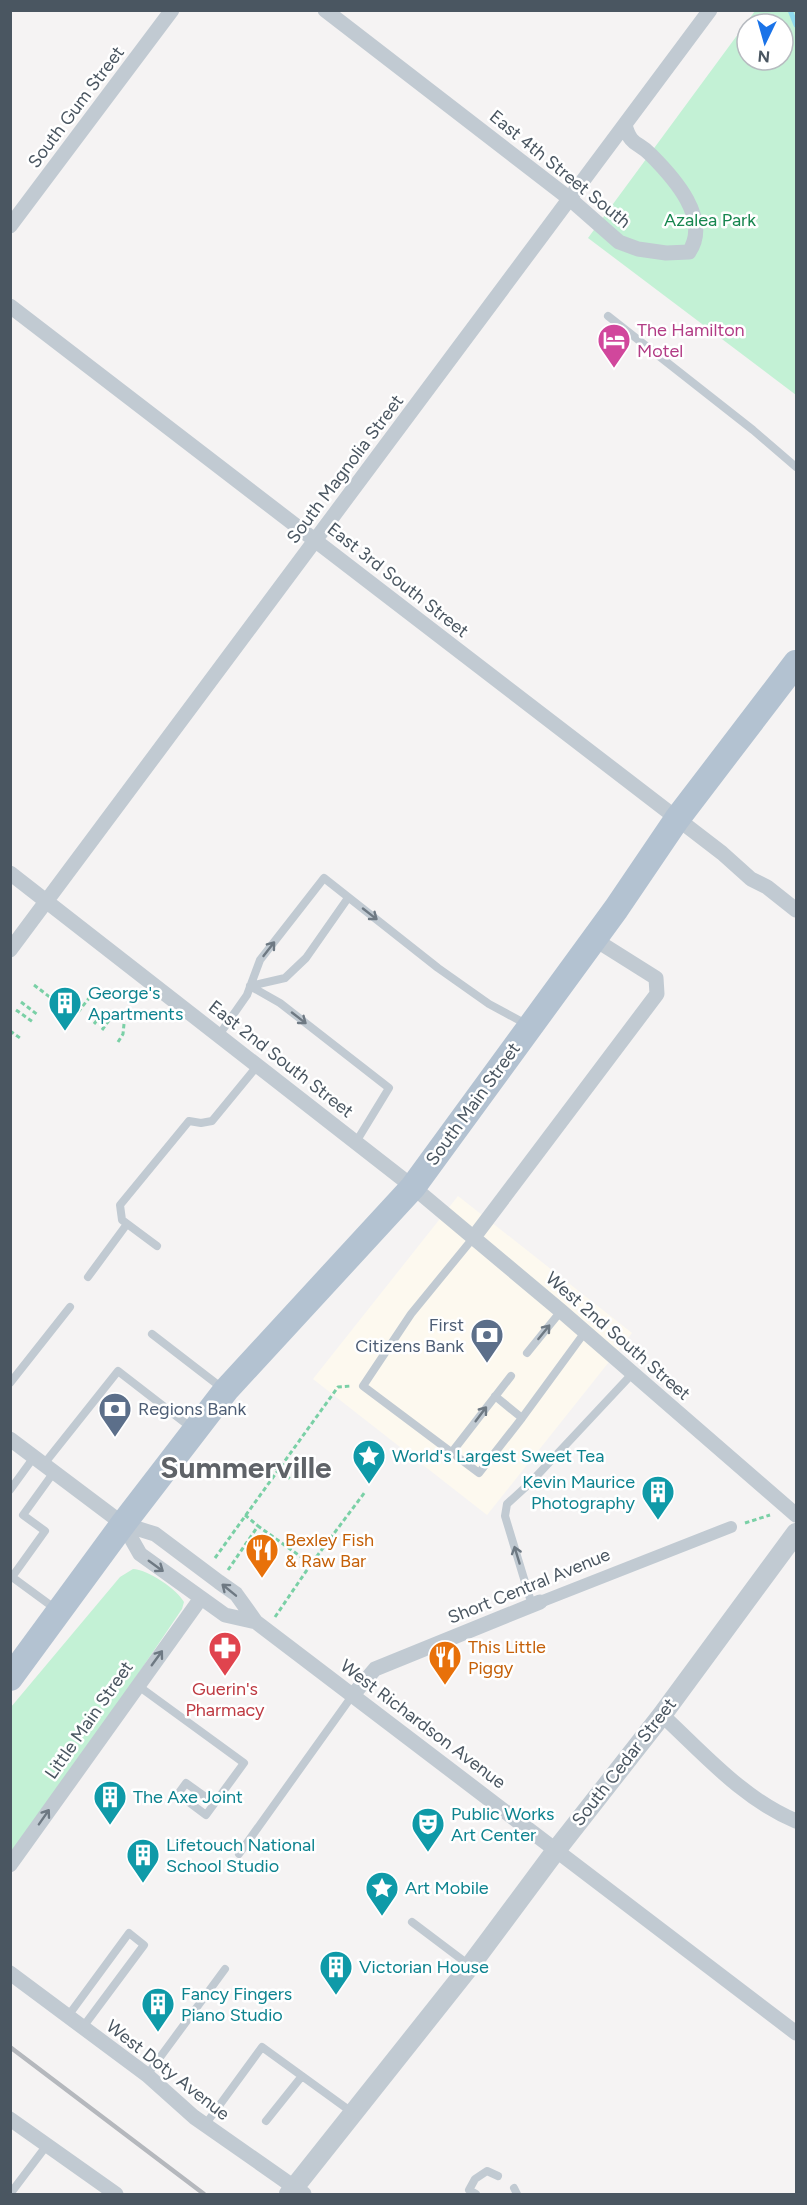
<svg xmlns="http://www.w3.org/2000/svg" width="807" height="2205" font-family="Figtree,sans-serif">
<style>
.commercial{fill:#fdf9ef}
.green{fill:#c3f1d5;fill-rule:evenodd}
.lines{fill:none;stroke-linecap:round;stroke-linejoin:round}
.stream{stroke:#90daee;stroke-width:5}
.path{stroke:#7ad0a6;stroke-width:3;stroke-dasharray:4.5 3;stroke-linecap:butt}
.service{stroke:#c1cad2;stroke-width:8}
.pedestrian{stroke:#c1cad2;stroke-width:12}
.minor{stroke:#c1cad2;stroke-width:15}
.tertiary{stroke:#c1cad2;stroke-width:20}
.primary{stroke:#b3c2d1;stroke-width:26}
.rail{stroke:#b5b8bd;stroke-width:4.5}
.path-bridge{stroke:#7ad0a6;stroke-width:3;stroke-dasharray:4.5 3;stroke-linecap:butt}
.oneway{stroke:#6e7983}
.labels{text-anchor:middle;stroke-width:5;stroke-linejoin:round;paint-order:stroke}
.street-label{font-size:18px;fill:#4a5661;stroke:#fff}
.park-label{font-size:18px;fill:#17864f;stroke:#fff}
.hotel-label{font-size:18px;fill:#b23c85;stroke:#fff;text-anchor:start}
.culture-label{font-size:18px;fill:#0d838f;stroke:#fff;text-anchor:start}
.service-label{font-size:18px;fill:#4e5e75;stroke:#fff;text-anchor:end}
.food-label{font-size:18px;fill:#c56008;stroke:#fff;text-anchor:start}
.health-label{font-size:18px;fill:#be3a42;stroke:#fff}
.town-label{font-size:30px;font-weight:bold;fill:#5f6368;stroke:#fff}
</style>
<rect width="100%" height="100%" fill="#f5f3f3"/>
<!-- commercial -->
<path class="commercial" d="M458 1196 632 1333 487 1515 313 1379Z"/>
<!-- green -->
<path class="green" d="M755 11H796V395L588 238ZM747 24H783V60H747Z
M133 1569C147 1569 178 1590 184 1602L182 1609 11 1862V1707L120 1577Z"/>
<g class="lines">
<!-- stream -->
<path class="stream" d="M790 10 796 25"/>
<!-- path -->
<path class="path" d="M34 985 51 998
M21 1002 38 1015
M16 1010 33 1022
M78 1012 90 997
M94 1024 105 1010
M102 1030 113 1015
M10 1031 20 1038
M118 1042 123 1034 124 1024
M245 1515 258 1526
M745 1523 770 1515
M215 1558 338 1387 351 1386
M228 1570 258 1526 311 1564 365 1492
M275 1617 311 1564"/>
<!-- service -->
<path class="service" d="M608 316 753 430 796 467
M250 986 280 1003 389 1088 356 1142
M250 986 285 978 306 958 348 898
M219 1035 247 995 260 960 324 878 438 968 489 1004 526 1024
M474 1237 411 1314 363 1386 479 1473 522 1418 585 1332
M157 1246 122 1220 120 1205 189 1121 201 1123 212 1121 258 1065
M88 1277 127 1224
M152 1334 222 1388
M527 1353 561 1311
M10 1383 70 1307
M495 1396 522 1418
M452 1452 511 1376
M44 1464 118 1371 193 1429
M54 1472 23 1515 45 1531 12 1577 57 1610
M10 1490 34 1457
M532 1605 505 1516 507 1504 530 1483 632 1374
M137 1685 244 1763 206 1815 178 1794 186 1783 214 1803
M239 1854 352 1696
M412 1922 469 1965
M68 2016 129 1933 144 1945 83 2027
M147 2075 225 1969
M266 2121 302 2076
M205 2125 262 2047 353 2113
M514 2188 517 2194
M10 2194 47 2145
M476 2194 469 2190 475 2179 487 2171 498 2176"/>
<!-- pedestrian -->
<path class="pedestrian" d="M540 1602 731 1527"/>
<!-- minor -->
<path class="minor" d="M325 10 570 199 619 242 638 249 666 253 689 252C711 219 674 178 651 155 638 141 631 147 625 125
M10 226 172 10
M10 306 722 853 751 879 767 887 796 910
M10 873 413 1187 561 1311 796 1515
M10 950 710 10
M474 1237 657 994 656 978 594 939
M10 1439 123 1524 155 1534 219 1582 236 1594 256 1622 796 2033
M123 1524 140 1554 225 1615 256 1622
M352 1696 375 1669 540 1602
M662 1715C704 1754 743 1799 796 1821
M10 1865 201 1598
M10 1973 147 2075 194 2117 304 2194
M10 2119 116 2194"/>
<!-- tertiary -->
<path class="tertiary" d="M289 2194 470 1966 557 1849 662 1715 796 1533"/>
<!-- primary -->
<path class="primary" d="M10 1678 123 1524 226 1390 413 1187 616 909 677 819 796 663"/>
<!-- rail -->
<path class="rail" d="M10 2047 204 2194"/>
<!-- path-bridge -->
<path class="path-bridge" d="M274 1467 292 1480"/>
</g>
<!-- one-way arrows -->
<defs><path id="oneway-shaft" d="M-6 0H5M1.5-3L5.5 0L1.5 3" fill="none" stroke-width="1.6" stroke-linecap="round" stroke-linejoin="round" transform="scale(1.5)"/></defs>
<g class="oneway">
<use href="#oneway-shaft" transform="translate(370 914) rotate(38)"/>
<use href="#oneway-shaft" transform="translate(269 949) rotate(-52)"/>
<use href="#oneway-shaft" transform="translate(299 1018) rotate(38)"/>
<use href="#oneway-shaft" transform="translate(544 1332) rotate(-51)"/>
<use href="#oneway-shaft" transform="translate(481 1414) rotate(-53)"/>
<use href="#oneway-shaft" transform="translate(517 1555) rotate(-107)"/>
<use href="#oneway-shaft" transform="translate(156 1566) rotate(36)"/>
<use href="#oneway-shaft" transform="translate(229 1590) rotate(-141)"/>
<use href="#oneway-shaft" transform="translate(157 1658) rotate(-54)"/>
<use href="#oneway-shaft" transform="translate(44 1817) rotate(-55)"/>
</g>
<!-- icons -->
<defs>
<g id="hotel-pin" transform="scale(1.725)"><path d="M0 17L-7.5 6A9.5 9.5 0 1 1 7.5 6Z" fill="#d1479c" stroke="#fff"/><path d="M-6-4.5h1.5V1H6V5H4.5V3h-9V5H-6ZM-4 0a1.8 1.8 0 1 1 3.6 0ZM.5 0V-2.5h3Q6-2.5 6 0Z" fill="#fff"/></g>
<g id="building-pin" transform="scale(1.725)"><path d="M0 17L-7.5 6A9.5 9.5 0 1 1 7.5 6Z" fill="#0f9aa8" stroke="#fff"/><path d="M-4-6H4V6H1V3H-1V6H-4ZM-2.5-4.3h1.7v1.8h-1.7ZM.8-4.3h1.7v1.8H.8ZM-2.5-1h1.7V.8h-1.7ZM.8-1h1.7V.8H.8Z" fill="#fff"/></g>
<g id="bank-pin" transform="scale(1.725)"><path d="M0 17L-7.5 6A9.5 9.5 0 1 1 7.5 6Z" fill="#5c6f8a" stroke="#fff"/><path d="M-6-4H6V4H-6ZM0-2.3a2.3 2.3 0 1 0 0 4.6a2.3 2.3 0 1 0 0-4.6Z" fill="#fff"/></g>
<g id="sight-pin" transform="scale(1.725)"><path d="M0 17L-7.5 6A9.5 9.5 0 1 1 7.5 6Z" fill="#0f9aa8" stroke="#fff"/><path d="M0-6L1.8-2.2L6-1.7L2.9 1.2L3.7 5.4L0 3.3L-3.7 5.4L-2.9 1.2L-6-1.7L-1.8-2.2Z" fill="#fff"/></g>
<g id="restaurant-pin" transform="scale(1.725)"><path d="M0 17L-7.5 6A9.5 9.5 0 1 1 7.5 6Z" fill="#e8710a" stroke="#fff"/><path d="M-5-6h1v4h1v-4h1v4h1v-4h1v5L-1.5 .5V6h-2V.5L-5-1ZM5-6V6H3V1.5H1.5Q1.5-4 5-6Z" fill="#fff"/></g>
<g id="pharmacy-pin" transform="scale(1.725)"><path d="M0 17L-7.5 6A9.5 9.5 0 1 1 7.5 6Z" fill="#e0444e" stroke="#fff"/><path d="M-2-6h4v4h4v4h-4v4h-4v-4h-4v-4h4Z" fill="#fff"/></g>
<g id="theatre-pin" transform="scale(1.725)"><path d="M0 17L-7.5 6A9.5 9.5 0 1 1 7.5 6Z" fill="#0f9aa8" stroke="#fff"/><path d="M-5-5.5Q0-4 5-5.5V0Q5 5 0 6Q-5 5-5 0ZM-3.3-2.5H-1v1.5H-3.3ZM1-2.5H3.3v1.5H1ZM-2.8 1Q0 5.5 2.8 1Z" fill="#fff"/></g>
</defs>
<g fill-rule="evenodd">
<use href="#hotel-pin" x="614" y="340"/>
<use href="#building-pin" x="65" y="1003"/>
<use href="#bank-pin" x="487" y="1335"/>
<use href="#bank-pin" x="115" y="1409"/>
<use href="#sight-pin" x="369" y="1456"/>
<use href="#building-pin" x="658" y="1492"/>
<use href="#restaurant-pin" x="262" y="1550"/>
<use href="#pharmacy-pin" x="225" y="1648"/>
<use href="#restaurant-pin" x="445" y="1657"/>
<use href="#building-pin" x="110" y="1797"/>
<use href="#theatre-pin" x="428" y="1824"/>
<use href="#building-pin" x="143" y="1855"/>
<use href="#sight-pin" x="382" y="1888"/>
<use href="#building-pin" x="336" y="1967"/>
<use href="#building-pin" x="158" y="2004"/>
</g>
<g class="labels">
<!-- street labels -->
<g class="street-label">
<text transform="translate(76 107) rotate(-53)" y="6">South Gum Street</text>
<text transform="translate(560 169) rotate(39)" y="6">East 4th Street South</text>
<text transform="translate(345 469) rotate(-53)" y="6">South Magnolia Street</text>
<text transform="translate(398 580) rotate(38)" y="6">East 3rd South Street</text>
<text transform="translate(281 1059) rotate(38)" y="6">East 2nd South Street</text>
<text transform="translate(473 1104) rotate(-54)" y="6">South Main Street</text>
<text transform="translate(618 1336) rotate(41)" y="6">West 2nd South Street</text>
<text transform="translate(529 1586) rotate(-22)" y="6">Short Central Avenue</text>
<text transform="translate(89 1720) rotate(-55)" y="6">Little Main Street</text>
<text transform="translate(423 1724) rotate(37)" y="6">West Richardson Avenue</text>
<text transform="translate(624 1762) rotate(-52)" y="6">South Cedar Street</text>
<text transform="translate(168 2070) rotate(38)" y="6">West Doty Avenue</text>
</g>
<!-- park labels -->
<g class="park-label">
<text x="710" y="226">Azalea Park</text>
</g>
<!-- hotel labels -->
<g class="hotel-label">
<text x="637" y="336">The Hamilton<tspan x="637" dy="21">Motel</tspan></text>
</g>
<!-- culture labels -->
<g class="culture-label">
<text x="88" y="999">George's<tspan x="88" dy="21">Apartments</tspan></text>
<text x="392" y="1462">World's Largest Sweet Tea</text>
<text x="635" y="1488" text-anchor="end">Kevin Maurice<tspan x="635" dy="21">Photography</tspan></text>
<text x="133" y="1803">The Axe Joint</text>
<text x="451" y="1820">Public Works<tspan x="451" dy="21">Art Center</tspan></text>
<text x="166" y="1851">Lifetouch National<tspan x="166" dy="21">School Studio</tspan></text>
<text x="405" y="1894">Art Mobile</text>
<text x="359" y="1973">Victorian House</text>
<text x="181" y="2000">Fancy Fingers<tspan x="181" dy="21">Piano Studio</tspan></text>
</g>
<!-- service labels -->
<g class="service-label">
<text x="464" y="1331">First<tspan x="464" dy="21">Citizens Bank</tspan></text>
<text x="138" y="1415" text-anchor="start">Regions Bank</text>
</g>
<!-- food labels -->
<g class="food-label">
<text x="285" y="1546">Bexley Fish<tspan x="285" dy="21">&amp; Raw Bar</tspan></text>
<text x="468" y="1653">This Little<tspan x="468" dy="21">Piggy</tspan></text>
</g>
<!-- health labels -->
<g class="health-label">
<text x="225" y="1695">Guerin's<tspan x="225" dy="21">Pharmacy</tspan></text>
</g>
<!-- town labels -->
<g class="town-label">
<text x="246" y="1478">Summerville</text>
</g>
</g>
<!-- border -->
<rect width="807" height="2205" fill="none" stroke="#4a5661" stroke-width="24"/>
<!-- north arrow -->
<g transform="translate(765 42) rotate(185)"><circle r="28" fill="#ffffff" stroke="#b7bbc0" stroke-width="1.5"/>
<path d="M0-4.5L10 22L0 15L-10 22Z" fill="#1a73e8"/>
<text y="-9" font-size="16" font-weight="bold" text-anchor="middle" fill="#4a5661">N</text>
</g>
</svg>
